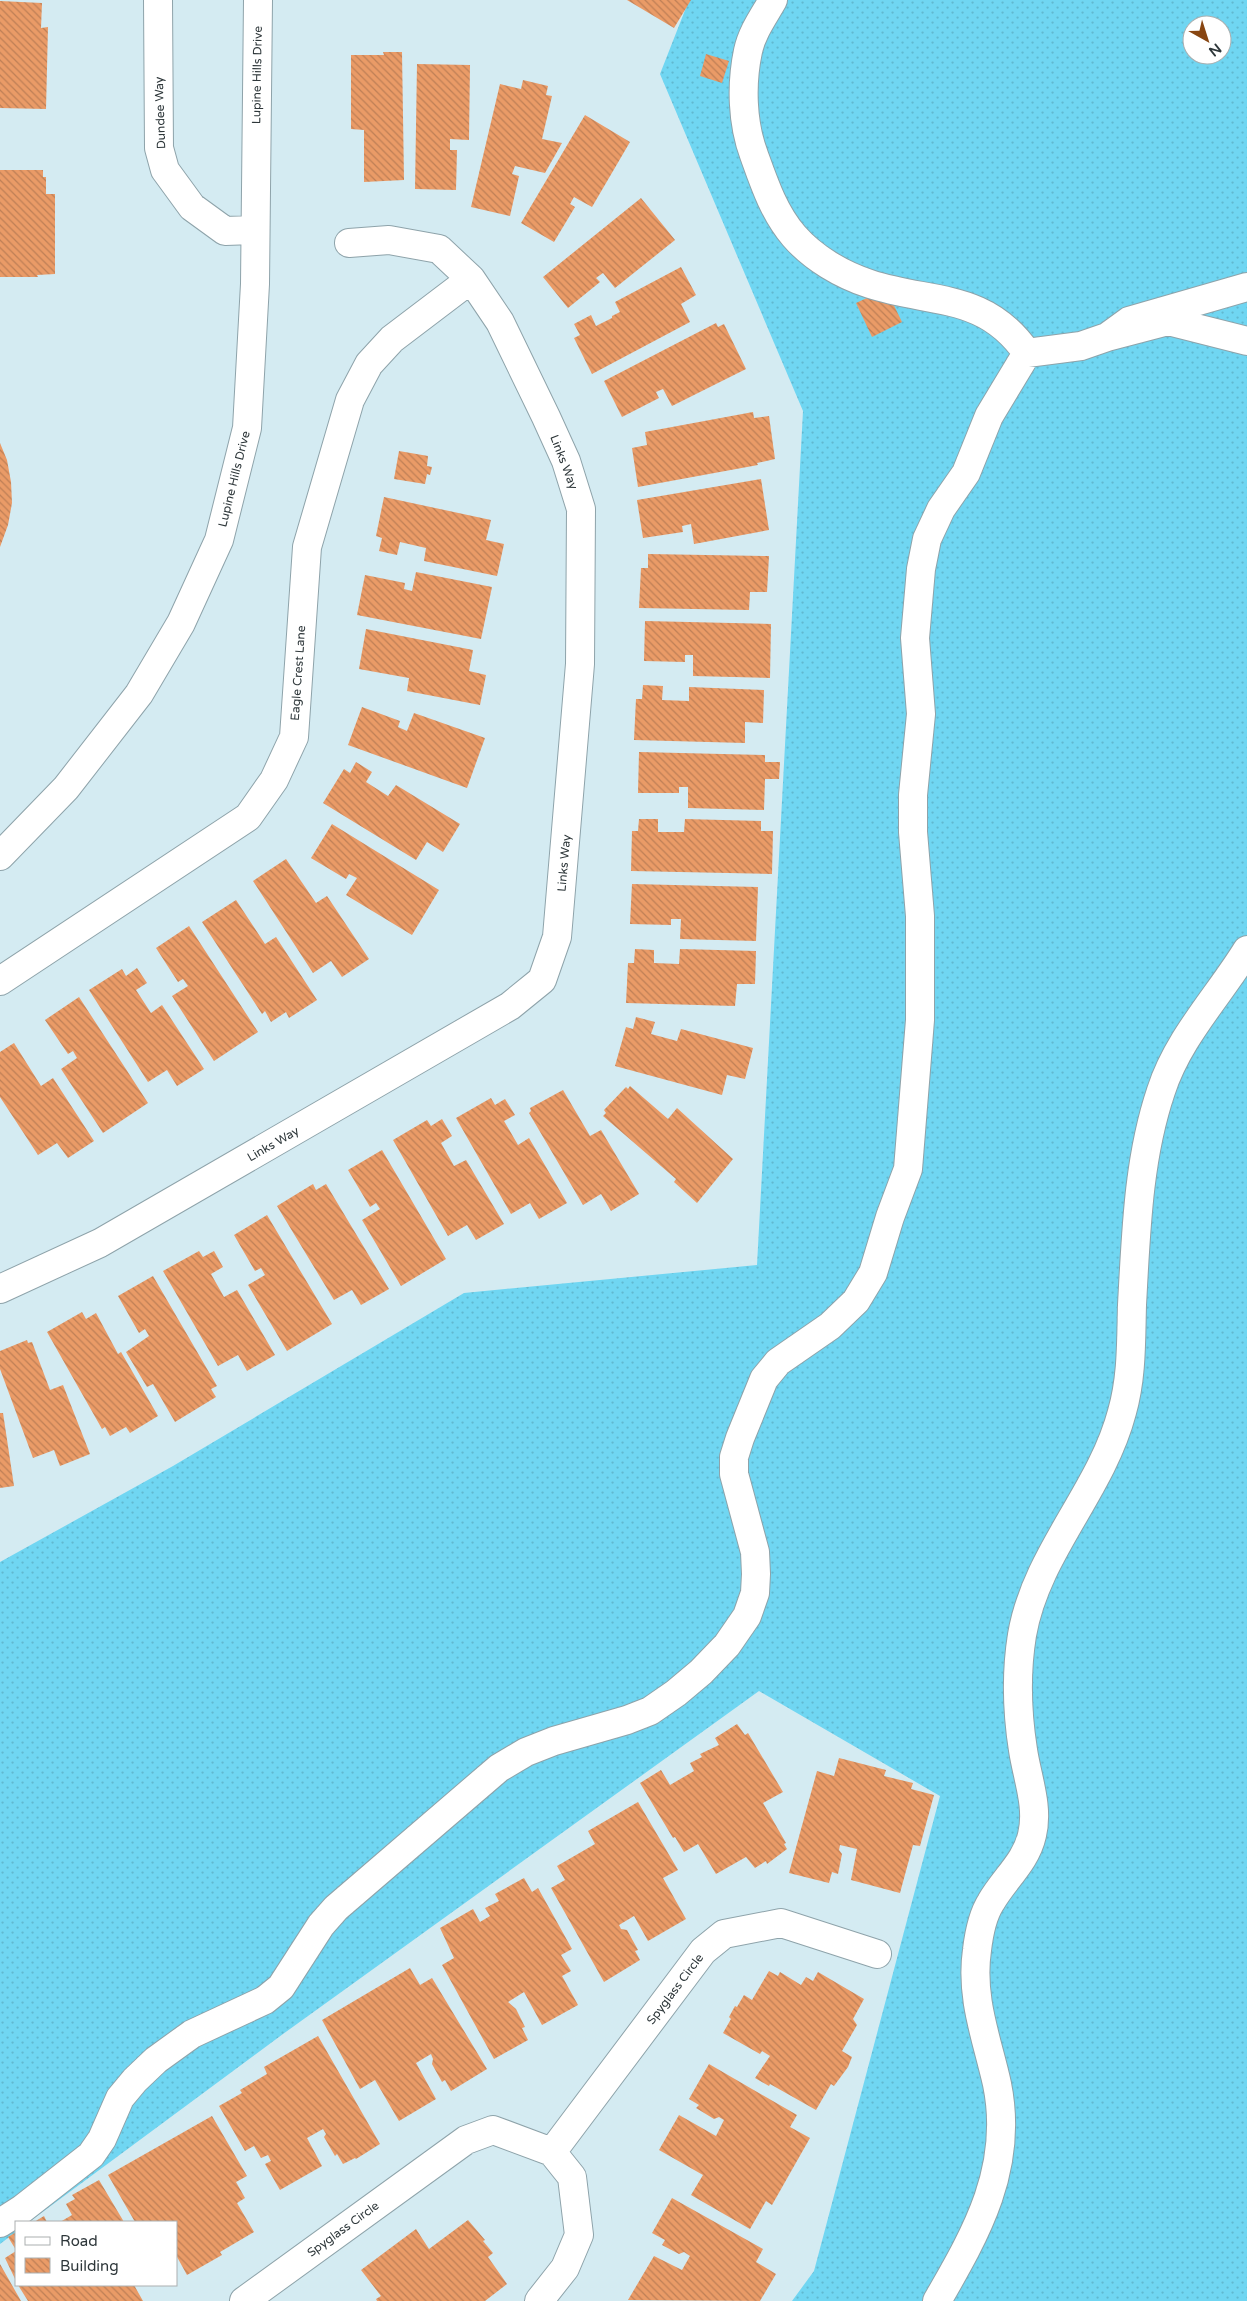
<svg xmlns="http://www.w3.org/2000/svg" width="1247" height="2301" font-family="'Varela Round',sans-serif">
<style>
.grass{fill:url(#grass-dots);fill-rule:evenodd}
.building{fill:url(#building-back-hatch)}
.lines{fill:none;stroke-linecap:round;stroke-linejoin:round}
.minor-casing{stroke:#8ea3aa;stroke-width:30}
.minor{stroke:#fff;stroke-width:28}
.labels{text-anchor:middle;stroke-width:4.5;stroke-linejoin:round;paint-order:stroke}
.street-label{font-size:12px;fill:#2e373a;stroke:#fff}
</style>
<defs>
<pattern id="grass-dots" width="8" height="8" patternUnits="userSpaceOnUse" patternTransform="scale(1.25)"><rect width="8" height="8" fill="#70d6f2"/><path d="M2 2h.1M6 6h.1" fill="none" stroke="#61b8d0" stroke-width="1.8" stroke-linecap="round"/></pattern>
<pattern id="building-back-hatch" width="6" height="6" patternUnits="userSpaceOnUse" patternTransform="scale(1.25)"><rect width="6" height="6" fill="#ea9b67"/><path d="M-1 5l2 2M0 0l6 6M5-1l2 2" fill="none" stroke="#be7f56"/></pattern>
</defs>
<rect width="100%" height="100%" fill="#d4ebf2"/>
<!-- grass -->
<path class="grass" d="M689 0H1247V2301H792L814 2271 940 1796 759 1691 283 2034 29 2222H16V2232L0 2244V1562L173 1466 464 1293 757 1265 803 411 660 74ZM1192 25H1222V55H1192Z"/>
<!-- building -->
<path class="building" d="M627 0H691L674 28Z
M0 1 42 3 41 28 48 27 46 109 0 108Z
M383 52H402L404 180 364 182V130L351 129V55H384Z
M706 54 729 61 722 83 700 76Z
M417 64 470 65 469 140 450 139V150H457L456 190 415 189Z
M523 80 548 86 546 95 552 96 542 139 562 143 545 173 515 166 512 174 519 176 510 216 471 207 500 84 521 89Z
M585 115 630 142 592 207 574 197 570 204 575 207 554 242 521 223Z
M0 170H43V177H46V194H55V274L37 275 38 277H0Z
M641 198 675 240 615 288 603 273 596 278 600 282 568 308 543 277Z
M681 267 696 295 681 304 690 322 592 374 574 338 580 335 574 324 591 315 596 326 612 318V316L620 312 615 302Z
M886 289 902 322 872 337 856 303Z
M716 323 718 327 724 324 746 369 672 406 663 389 656 392 659 398 622 417 604 381Z
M753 412 754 418 769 416 775 459 757 463 758 465 638 487 632 448 647 445 645 432Z
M0 443 7 460 11 482 12 503 8 525 0 547Z
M399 451 428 456 427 466 432 467 430 475 427 474 425 484 394 479Z
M761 479 769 530 694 544 691 524 682 526 683 532 643 538 637 500Z
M384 497 491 520 486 540 504 544 497 576 424 561 426 548 400 542 397 555 379 551 382 538 376 536Z
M648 554 769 556 767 592H750L749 610 639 608 641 568H648Z
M416 572 492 587 481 639 357 615 365 575 405 583 404 589 412 591Z
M645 621 771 624 770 678 693 676V655H685V662L644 661Z
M366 629 473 650 469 671 486 675 480 705 407 691 409 678 359 669Z
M643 685 663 686 662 700 689 701V687L764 690 763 723 745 722V743L634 740 636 699H642Z
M362 707 400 721 398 727 407 731 414 713 485 738 467 788 348 745Z
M639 752 765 755V762H780L779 779H765L764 810 688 808V787H679V793H638Z
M356 762 372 772 366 782 388 796 396 785 460 824 443 852 427 842 416 860 323 803 344 769 350 773Z
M639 819H658V832H684L685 819 761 821V831H773L772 874 631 871 632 831H638Z
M332 824 439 890 412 935 346 895 357 878 349 874 346 879 311 858Z
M286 859 316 903 327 896 369 959 342 977 331 961 313 973 253 881Z
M632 884 758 887 756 941 680 939 681 919H671V925L630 924Z
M236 900 265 944 276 937 317 1000 289 1018 286 1012 271 1022 265 1011 262 1014 202 922Z
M189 926 258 1032 214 1061 172 996 188 986 183 979 178 982 156 948Z
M635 949 654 950V963L679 964 680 949 756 951 755 984H737L735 1006 626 1003 628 963H634Z
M137 968 147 983 136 990 151 1013 162 1005 204 1069 177 1086 167 1070 148 1082 89 990 122 969 126 976Z
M79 997 148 1103 103 1133 61 1069 77 1058 73 1051 68 1054 45 1020Z
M636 1017 655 1022 651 1034 677 1041 681 1029 753 1048 745 1079 727 1075 722 1095 615 1066 626 1027 633 1029Z
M14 1043 41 1086 53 1078 94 1141 68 1158 57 1143 38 1155 0 1097V1052Z
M630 1086 668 1119 677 1108 733 1159 697 1203 674 1182 676 1179 603 1116 606 1113 604 1110 626 1087 628 1089Z
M563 1090 590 1136 601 1130 639 1194 611 1211 601 1194 583 1205 529 1113 531 1111 530 1108Z
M491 1098 495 1105 505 1099 515 1115 504 1121 518 1145 529 1138 567 1203 539 1219 530 1203 511 1214 456 1118Z
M442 1119 452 1136 441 1143 454 1166 466 1160 504 1224 476 1240 467 1225 448 1236 393 1140 427 1120 431 1126Z
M382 1150 446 1259 401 1286 362 1220 380 1209 376 1203 370 1207 348 1170Z
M313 1184 316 1190 326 1184 389 1289 361 1305 352 1290 334 1300 277 1206Z
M267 1215 332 1324 287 1351 248 1285 265 1275 261 1268 255 1271 234 1235Z
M199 1251 203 1257 214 1251 223 1267 211 1274 224 1297 237 1290 275 1355 247 1371 238 1355 218 1366 163 1271Z
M153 1276 217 1386 211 1389 216 1397 175 1422 153 1384 147 1387 126 1352 149 1336 145 1329 139 1333 118 1296Z
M82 1312 86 1319 96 1313 118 1354 121 1352 158 1416 130 1433 126 1427 110 1436 105 1427 102 1429 47 1332Z
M27 1340 28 1343 32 1342 50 1390 63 1385 90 1454 60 1466 54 1450 33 1458 0 1369V1351Z
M0 1413H3L14 1486 0 1488Z
M737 1724 745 1735 748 1733 783 1792 763 1803 786 1843 784 1844 787 1849 767 1864 766 1861 755 1868 746 1857 716 1874 698 1844 684 1852 675 1837 673 1838 640 1783 661 1770 670 1785 694 1771 690 1763 702 1757 700 1754 719 1745 715 1738Z
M839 1758 886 1770 884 1776 913 1783 911 1789 934 1795 920 1846 913 1845 900 1893 851 1880 857 1849 840 1845 839 1850 842 1854 838 1874 832 1872 829 1883 789 1873 817 1771 834 1776Z
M638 1802 678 1870 663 1878 686 1919 648 1941 634 1916 619 1925 621 1929 627 1930 638 1950 635 1951 640 1960 604 1982 551 1888 565 1880 557 1866 595 1844 588 1831Z
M524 1878 532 1892 538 1888 572 1949 561 1955 571 1971 562 1976 578 2005 542 2025 524 1992 508 2002 516 2009 525 2027 522 2028 528 2040 494 2059 442 1965 454 1958 440 1928 473 1909 480 1922 490 1916 485 1908 499 1901 495 1894Z
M410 1968 420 1985 432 1978 487 2069 451 2091 445 2080 442 2082 432 2064 433 2059 431 2054 416 2063 436 2099 399 2121 375 2080 360 2089 322 2020Z
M769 1971 778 1976 780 1972 801 1985 806 1977 813 1981 818 1972 864 1999 853 2019 857 2025 842 2051 852 2057 848 2067 834 2086 831 2084 816 2110 770 2084 769 2086 755 2078 770 2056 762 2051 760 2054 723 2033 731 2019 729 2017 735 2006 737 2007 744 1995 752 2000Z
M318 2036 380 2144 356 2159 355 2158 343 2164 337 2154 335 2156 324 2137 326 2134 323 2129 307 2138 322 2166 280 2190 265 2164 271 2161 268 2155 261 2158 254 2146 245 2151 219 2106 242 2093 240 2090 267 2074 264 2067Z
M709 2064 797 2115 790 2127 810 2138 772 2205 766 2201 750 2229 691 2195 703 2175 659 2150 679 2115 716 2136 724 2120 719 2117 714 2119 696 2108 699 2105 689 2099Z
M212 2116 247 2176 236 2182 245 2198 237 2203 254 2232 220 2252 222 2255 187 2275 176 2255V2222H135L108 2175Z
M99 2180 124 2222H60L72 2215 66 2204 75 2199 72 2195Z
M672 2198 763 2249 756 2262 776 2274 760 2301 628 2300 654 2256 682 2270 690 2256 684 2252 679 2254 662 2245 665 2240 652 2233Z
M44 2216 47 2222H34Z
M468 2220 485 2240 483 2241 493 2253 488 2257 507 2284 485 2301H377L376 2299 381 2296 361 2270 416 2229 429 2249Z
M16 2232V2250L8 2237Z
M16 2251V2281L5 2258Z
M0 2264 21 2301H0Z
M18 2285H134L143 2301H28Z"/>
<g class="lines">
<!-- minor casing -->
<g class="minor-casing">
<path id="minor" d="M158 0 159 148 165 170 192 207 225 231 254 230
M1247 287 1129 321 1107 337 1168 321 1247 341
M1027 353 1081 346 1107 337
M0 856 66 788 139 694 181 623 219 540 247 428 255 284 258 0
M0 981 248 817 274 780 294 737 307 547 350 400 369 364 392 339 471 279
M0 1289 100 1243 510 1006 542 980 557 937 580 664 581 509 566 461 546 417 500 322 471 279 439 249 389 240 349 243
M552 2152 703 1951 724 1934 781 1923 877 1954
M0 2223 22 2209 91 2155 102 2139 120 2098 135 2080 156 2060 192 2034 265 2000 281 1987 321 1925 336 1908 499 1768 526 1752 554 1741 627 1720 650 1711 676 1693 701 1672 727 1645 747 1616 755 1593 756 1574 755 1552 734 1474V1457L740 1438 764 1379 778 1362 830 1326 856 1301 873 1273 890 1217 908 1169 920 1020V916L913 832V795L921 714 915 638 921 569 927 539 941 509 966 473 989 416 1027 353C985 292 931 304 870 284 842 275 813 258 794 236 774 213 764 183 754 155 742 123 741 84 748 51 752 32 764 16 773 0
M244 2301 466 2140 493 2130 552 2152 572 2177 579 2235 565 2268 539 2301
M937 2301C977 2232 1014 2167 997 2084 987 2039 970 1998 977 1950 979 1933 982 1916 991 1902 1004 1879 1026 1862 1032 1835 1039 1807 1027 1777 1023 1750 1017 1712 1016 1672 1022 1635 1036 1553 1101 1492 1122 1412 1132 1377 1131 1341 1132 1305 1136 1233 1138 1159 1161 1091 1178 1038 1218 997 1247 950"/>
</g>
<!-- minor -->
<use href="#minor" class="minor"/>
</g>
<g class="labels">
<!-- street labels -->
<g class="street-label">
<text transform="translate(257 75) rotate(-89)" y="4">Lupine Hills Drive</text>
<text transform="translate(160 113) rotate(-92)" y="4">Dundee Way</text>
<text transform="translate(564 462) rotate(69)" y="4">Links Way</text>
<text transform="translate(234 479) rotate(-76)" y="4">Lupine Hills Drive</text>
<text transform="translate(298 673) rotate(-86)" y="4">Eagle Crest Lane</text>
<text transform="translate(564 863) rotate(-85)" y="4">Links Way</text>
<text transform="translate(273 1144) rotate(-30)" y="4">Links Way</text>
<text transform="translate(675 1989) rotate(-53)" y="4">Spyglass Circle</text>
<text transform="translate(343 2229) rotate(-36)" y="4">Spyglass Circle</text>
</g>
</g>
<!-- legend -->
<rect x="15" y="2221" width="162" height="65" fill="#ffffff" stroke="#abafb0"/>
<rect x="25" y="2237" width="25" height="8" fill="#ffffff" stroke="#abafb0"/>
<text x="60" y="2246" font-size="15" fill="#2e373a">Road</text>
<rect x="25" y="2258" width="25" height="15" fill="url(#building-back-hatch)" stroke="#abafb0"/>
<text x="60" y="2271" font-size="15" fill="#2e373a">Building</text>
<!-- north arrow -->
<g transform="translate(1207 40) rotate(141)"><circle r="24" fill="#ffffff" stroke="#abafb0"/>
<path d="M0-4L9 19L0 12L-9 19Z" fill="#884612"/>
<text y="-8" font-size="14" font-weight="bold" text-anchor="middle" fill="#2e373a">N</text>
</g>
</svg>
